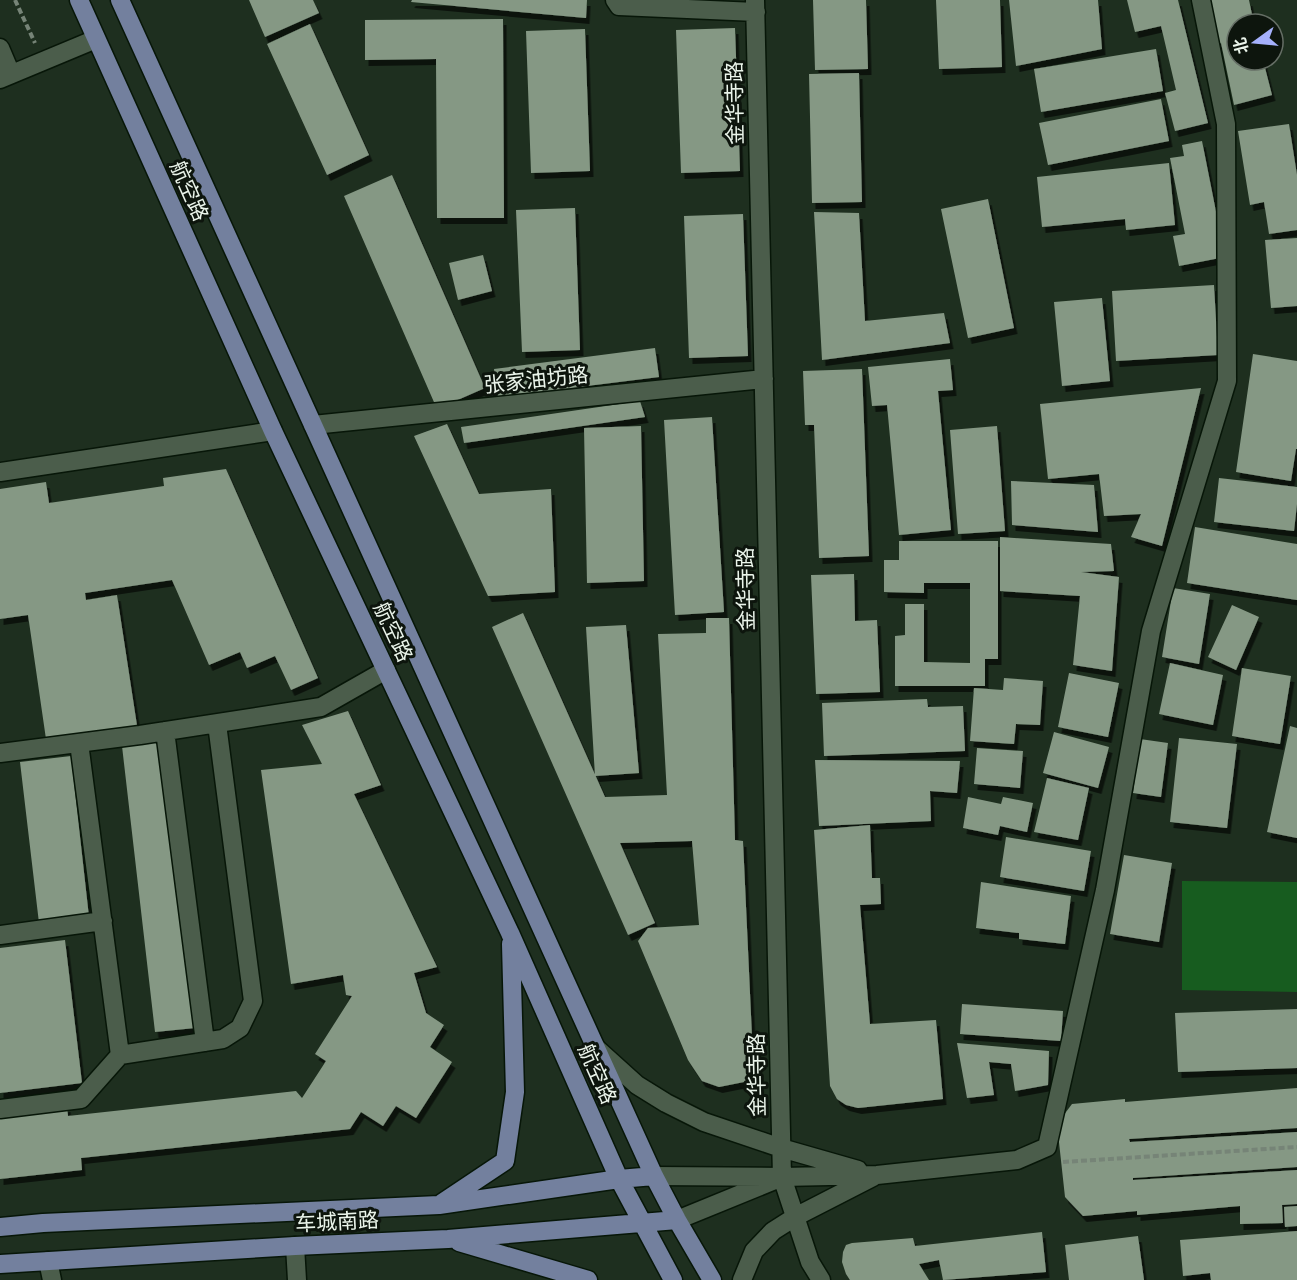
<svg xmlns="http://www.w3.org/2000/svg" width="1297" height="1280" font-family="'Noto Sans','Noto Sans SC',sans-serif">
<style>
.green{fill:#175c1f}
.building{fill:#859884;filter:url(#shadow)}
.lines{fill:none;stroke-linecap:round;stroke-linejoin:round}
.minor-casing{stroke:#071608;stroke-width:21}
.major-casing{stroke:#071608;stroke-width:21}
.path{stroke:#768477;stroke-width:4;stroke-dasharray:6 3;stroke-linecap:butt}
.minor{stroke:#4b5d4b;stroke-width:18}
.major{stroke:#73809e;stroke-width:18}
.labels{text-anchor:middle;stroke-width:6;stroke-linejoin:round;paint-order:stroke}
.street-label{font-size:21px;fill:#eaf4ea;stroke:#0d150d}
</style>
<defs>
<filter id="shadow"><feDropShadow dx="3.5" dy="6" stdDeviation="0" flood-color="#0009"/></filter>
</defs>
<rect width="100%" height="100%" fill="#1e2f1f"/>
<!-- green -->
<path class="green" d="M1182 881 1297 882V992L1182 990Z"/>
<!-- building -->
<path class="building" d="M249 0H313L319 13 265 37Z
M412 0H587L586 18 411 2Z
M813 0H866L868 69 815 70Z
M936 0H1000L1002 67 939 69Z
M1009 0H1098L1102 49 1016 66Z
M1127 0H1178L1208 123 1175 131 1165 93 1176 90 1161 26 1135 32Z
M1208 0H1249L1254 24H1237V60H1263L1272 95 1234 105 1221 43 1217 45Z
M503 19 504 218H437L436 59 365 60V20Z
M310 24 369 155 327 175 267 44Z
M735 28 740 171 681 173 676 30Z
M585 29 590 171 531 173 526 31Z
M1156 49 1163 91 1041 112 1034 69Z
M859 73 862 202 812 203 809 74Z
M1161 99 1169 141 1048 165 1039 123Z
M1289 124 1297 175V230L1269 234 1264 202 1250 205 1238 131Z
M1202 141 1225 257 1179 266 1173 236 1185 234 1170 158 1184 156 1182 145Z
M1169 163 1175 225 1126 230 1125 219 1042 227 1037 177Z
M392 175 485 388 437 409 344 196Z
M988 199 1014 328 968 338 941 209Z
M575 208 580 350 522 352 516 210Z
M814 212 859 213 865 321 944 313 950 343 822 360Z
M743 214 748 356 689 358 684 216Z
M1297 238V306L1271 308 1265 240Z
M483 255 492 291 458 300 449 263Z
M1214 285 1218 355 1116 361 1112 291Z
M1102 298 1110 381 1062 386 1054 302Z
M655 348 659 377 498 397 494 369Z
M1253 354 1297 361V449H1296L1291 481 1236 472Z
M950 359 953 390 938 391 951 530 899 535 887 405 872 406 868 367Z
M862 369 869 556 819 558 814 425H805L803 371Z
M1201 388 1162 546 1131 537 1141 514 1104 516 1099 474 1048 479 1040 404Z
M640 401 645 417 464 443 461 427Z
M712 417 724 612 675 615 664 420Z
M447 424 479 494 551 489 555 592 488 596 414 436Z
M641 426 644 581 587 583 584 428Z
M997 426 1005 531 958 534 950 430Z
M226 469 318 678 291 690 275 656 247 668 240 652 209 665 172 580 85 593 86 600 117 595 138 732 47 746 28 615 0 619V489L46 482 49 503 164 486 163 478Z
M1219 478 1297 487V504L1294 531 1214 522Z
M1011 481 1094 485 1098 532 1012 525Z
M1195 527 1297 544V600L1187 583Z
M1000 537 1111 544 1114 571 1081 572 1119 577 1112 671 1073 665 1080 596 1000 591Z
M899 541H998V659H985V686H895V636L905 635V604H924V662L970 663V583H924V593L884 592V560H899Z
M854 574 855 621 877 620 880 692 816 694 811 575Z
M1173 588 1210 594 1199 664 1162 657Z
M1232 605 1259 617 1236 670 1208 657Z
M523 613 605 797 667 795 658 634 706 633V618H729L735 840 743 841 754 1080 719 1087 702 1081 688 1060 638 941 648 928 699 925 692 841 620 843 655 923 628 935 492 627Z
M626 625 639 773 595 776 586 627Z
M1170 663 1223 675 1213 725 1159 714Z
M1242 668 1291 676 1280 744 1232 736Z
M1069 673 1119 683 1108 737 1058 727Z
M1004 678 1043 681 1040 725 1016 724 1014 744 970 741 974 688 1003 690Z
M927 699 928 707 963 706 965 751 824 756 822 703Z
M348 711 381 785 354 794 437 967 414 973 426 1013 444 1025 430 1047 452 1062 416 1118 396 1106 383 1126 361 1112 350 1129 81 1158 82 1170 0 1179V1114L67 1106 68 1116 296 1091 302 1098 326 1061 315 1054 352 996 346 995 343 975 291 984 261 770 322 764 302 725Z
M1290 726 1297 728V838L1267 832Z
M1054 732 1109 747 1098 788 1043 773Z
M1179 738 1237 744 1227 828 1170 822Z
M1140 739 1168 743 1161 797 1133 793Z
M161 741 195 1028 155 1032 122 746Z
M977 748 1023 751 1020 788 974 784Z
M71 756 89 917 39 923 20 762Z
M815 760 960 761 957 793 930 791 931 821 819 826Z
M1047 778 1089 788 1078 840 1034 832Z
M968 797 1001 804 1003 797 1033 803 1027 832 1000 826 998 835 963 828Z
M870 825 872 878H880L881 904 860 905 870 1024 936 1020 943 1099 858 1108 846 1105 837 1099 830 1086 814 830Z
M1006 837 1091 851 1084 891 1000 877Z
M1124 855 1172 863 1159 942 1110 934Z
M981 882 1071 896 1065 944 1019 939V933L976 928Z
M65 940 82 1083 0 1093V948Z
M962 1004 1063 1011 1061 1041 960 1034Z
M1297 1009V1068L1178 1072 1175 1013Z
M957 1043 1049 1051 1048 1085 1015 1091 1011 1064 989 1062 994 1095 967 1098Z
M1297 1088V1128L1129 1139 1130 1142 1297 1132V1167L1133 1178V1180L1297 1170V1204L1282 1205 1283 1223 1240 1224V1206L1137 1215V1211L1083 1216 1065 1197 1057 1124 1072 1104 1125 1099V1102Z
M1297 1206V1226L1285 1227 1284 1207Z
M1297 1231V1280H1211L1210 1273 1183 1276 1180 1240Z
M1042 1232 1046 1272 943 1280 939 1260 919 1264 929 1280H850L846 1274 842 1262 843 1252 846 1245 852 1243 913 1238 915 1246Z
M1138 1236 1144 1280H1069L1065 1245Z"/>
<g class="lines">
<!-- minor casing -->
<g class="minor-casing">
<path id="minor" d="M615 0 619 6 756 12
M755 0 782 1177 810 1262 821 1280
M0 48 11 74
M0 79 96 39
M313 425 764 379
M0 472 273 431
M165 731 205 1042
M79 743 120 1055 223 1039 240 1028 253 1001 217 724
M0 753 140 735 321 707 386 670
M0 935 103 921
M596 1048 637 1085 666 1103 704 1122 781 1148 858 1170
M0 1109 81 1099 120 1055
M654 1176 782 1177 877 1175 1017 1160 1047 1147 1105 890 1151 631 1227 381 1226 124 1201 0
M677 1220 775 1180
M295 1246 297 1280
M48 1261 52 1280
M742 1280 754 1251 773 1231 795 1217 873 1177"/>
</g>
<!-- major casing -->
<g class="major-casing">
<path id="major" d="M79 0 273 431 510 933 619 1179 673 1280
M120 0 654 1176 677 1220 712 1280
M442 1203 505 1161 515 1092 511 944
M0 1227 43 1223 439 1205 619 1179 654 1176
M459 1242 588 1280
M0 1264 295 1246 448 1239 677 1220"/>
</g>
<!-- path -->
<path class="path" d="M15 0 35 43
M1063 1162 1297 1147"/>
<!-- minor -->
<use href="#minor" class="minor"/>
<!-- major -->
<use href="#major" class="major"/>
</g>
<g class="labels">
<!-- street labels -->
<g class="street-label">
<text transform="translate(735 103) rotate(-91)" y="7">金华寺路</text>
<text transform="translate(189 191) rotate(66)" y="7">航空路</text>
<text transform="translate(536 380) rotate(-6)" y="7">张家油坊路</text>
<text transform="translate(746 589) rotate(-91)" y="7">金华寺路</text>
<text transform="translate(393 632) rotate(65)" y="7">航空路</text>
<text transform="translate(597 1074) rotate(66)" y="7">航空路</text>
<text transform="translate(757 1075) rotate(-91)" y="7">金华寺路</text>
<text transform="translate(337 1222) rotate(-3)" y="7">车城南路</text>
</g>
</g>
<!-- north arrow -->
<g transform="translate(1255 42) rotate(255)"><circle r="28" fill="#0d150d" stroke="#656e65" stroke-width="1.5"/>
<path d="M0-4.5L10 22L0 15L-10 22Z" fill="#a5b1fc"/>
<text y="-9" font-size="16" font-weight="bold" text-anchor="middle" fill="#eaf4ea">北</text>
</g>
</svg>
